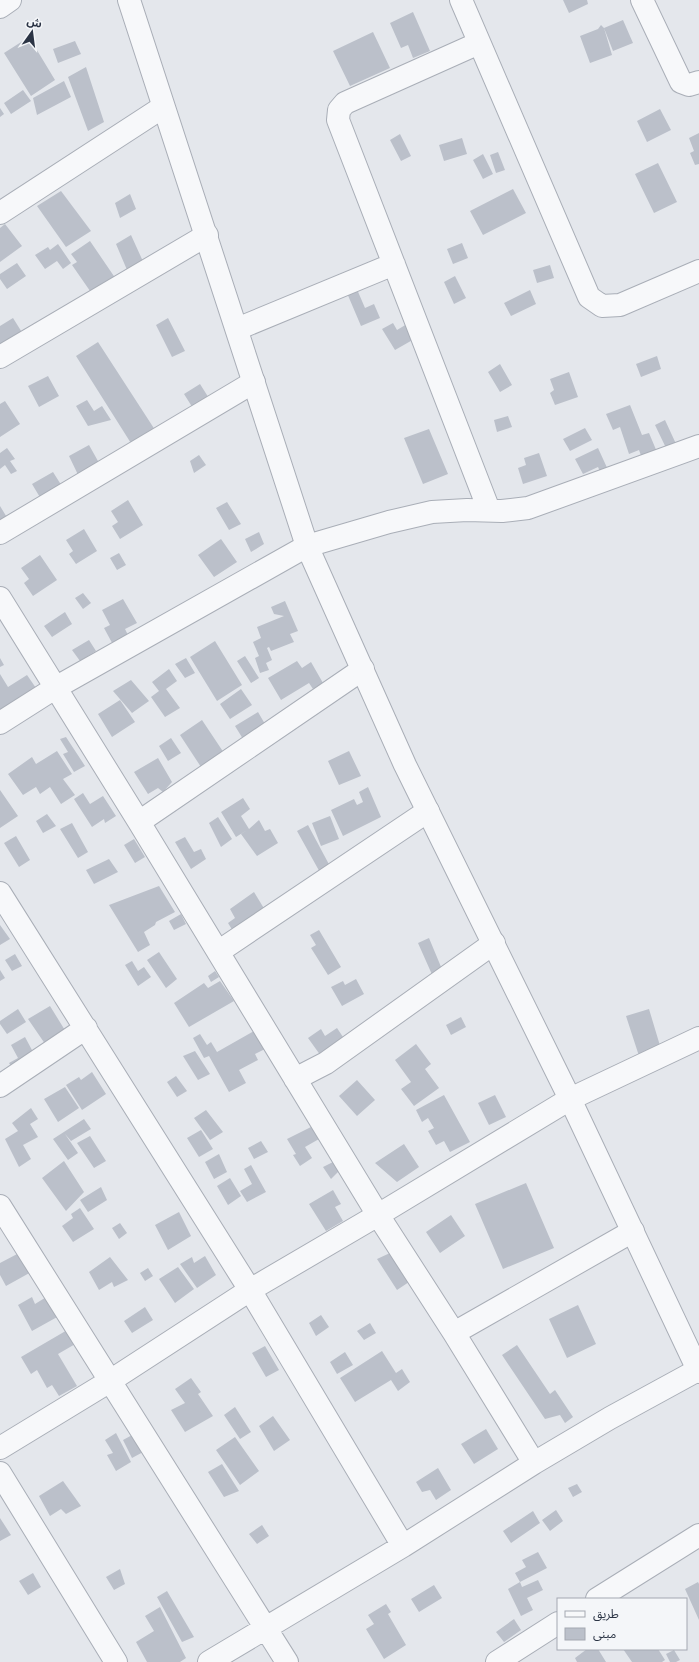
<svg xmlns="http://www.w3.org/2000/svg" width="699" height="1662" font-family="'Fira Sans','Noto Sans Arabic',sans-serif">
<style>
.building{fill:#bbc0ca}
.lines{fill:none;stroke-linecap:round;stroke-linejoin:round}
.minor-casing{stroke:#a9aeb7;stroke-width:24}
.tertiary-casing{stroke:#a9aeb7;stroke-width:24}
.minor{stroke:#f7f8fa;stroke-width:22}
.tertiary{stroke:#f7f8fa;stroke-width:22}
</style>
<rect width="100%" height="100%" fill="#e4e7ec"/>
<!-- building -->
<path class="building" d="M563 0H587L588 4 569 13Z
M413 12 430 51 413 58 408 45 401 48 390 23Z
M623 20 633 43 613 51 604 28Z
M601 25 604 28 612 55 590 63 580 36 598 29Z
M373 32 390 68 350 86 333 51Z
M29 37 55 80 31 96 4 53Z
M75 41 81 54 58 63 53 49Z
M86 67 104 122 88 131 68 77Z
M64 81 71 97 37 115 33 98Z
M23 90 31 101 11 114 4 103Z
M0 108 4 114 0 117Z
M660 109 671 130 647 142 637 121Z
M699 133V164L695 165 690 153 694 151 689 138Z
M400 134 411 156 401 161 390 140Z
M462 138 467 154 444 161 439 145Z
M498 152 505 170 496 173 490 155Z
M483 154 493 174 483 179 473 160Z
M658 163 677 202 654 213 635 174Z
M513 189 526 213 483 235 470 211Z
M61 191 91 231 66 247 37 206Z
M130 194 136 209 120 218 115 203Z
M5 224 22 246 0 262V228Z
M131 235 146 268 130 277 116 244Z
M90 241 120 285 97 301 72 265 77 262 71 254Z
M462 243 468 258 453 264 447 249Z
M58 244 71 263 63 269 57 261 45 269 35 255 48 247 50 250Z
M17 263 26 276 7 289 0 279V274Z
M550 265 554 278 537 283 533 270Z
M455 276 466 298 454 304 444 282Z
M341 279 356 287 365 308 374 304 380 318 361 326Z
M530 290 536 304 511 316 504 303Z
M13 318 28 342 0 344V326Z
M168 318 185 351 172 357 156 325Z
M393 323 397 330 407 324 416 338 395 350 382 329Z
M98 342 157 433 134 448 76 356Z
M657 356 661 369 641 377 636 364Z
M500 364 512 385 500 392 488 372Z
M569 372 578 397 555 405 550 393 554 390 550 379Z
M48 376 59 396 39 407 28 386Z
M200 384 212 403 196 413 184 394Z
M87 400 94 411 102 406 111 420 88 426 76 406Z
M5 401 20 424 0 437V404Z
M630 405 642 435 649 433 657 452 643 461 639 450 629 454 620 427 613 430 606 414Z
M508 416 512 427 497 432 494 420Z
M665 420 677 446 667 450 655 425Z
M585 428 592 440 570 451 563 439Z
M429 429 448 474 423 484 404 438Z
M89 445 103 470 82 483 69 456Z
M7 448 15 459 10 461 17 471 11 474 5 465 0 469V453Z
M598 448 609 472 602 476 598 467 583 474 575 459Z
M539 453 547 476 523 484 518 468 526 465 524 458Z
M199 455 206 465 194 473 190 461Z
M53 472 65 491 44 504 32 484Z
M128 500 143 525 120 539 112 526 118 522 111 511Z
M227 502 241 524 229 530 216 508Z
M0 506 11 524 0 531Z
M84 529 97 551 76 564 69 554 73 551 66 540Z
M259 532 264 544 251 552 245 539Z
M221 539 237 562 214 577 198 555Z
M119 553 126 565 117 570 110 558Z
M40 555 57 580 33 596 24 583 29 579 21 568Z
M83 593 91 603 83 609 75 598Z
M123 599 137 623 125 629 132 643 117 652 104 628 110 625 102 610Z
M285 601 298 631 290 634 294 642 271 651 269 647 267 648 272 660 266 663 269 670 260 673 255 658 259 656 253 642 261 638 257 627 284 616 274 614 271 607Z
M65 612 72 624 52 637 44 626Z
M89 640 96 651 80 661 72 650Z
M215 641 242 685 217 701 190 657Z
M245 656 259 678 251 683 237 661Z
M0 658 4 665 0 667Z
M186 658 195 673 185 678 175 664Z
M297 661 302 668 311 662 323 683 313 689 309 683 281 700 268 678Z
M169 669 177 681 166 689 180 708 165 717 151 697 159 691 152 682Z
M0 674 8 687 27 675 36 688 0 710Z
M131 680 149 701 132 713 113 691Z
M241 689 252 705 230 719 220 704Z
M120 700 135 722 112 737 98 714Z
M258 712 265 724 243 739 235 726Z
M202 720 228 759 201 767 180 735Z
M66 737 85 766 74 772 63 754 68 752 60 739Z
M171 738 181 753 168 761 159 746Z
M57 751 72 774 63 779 75 795 61 804 50 787 40 794 36 787 23 795 8 774 32 757 36 764Z
M349 751 361 776 339 785 328 761Z
M158 758 172 782 163 792 158 788 148 794 134 772Z
M368 787 381 817 343 836 331 810 354 799 357 805 363 802 359 792Z
M0 790 18 816 0 828Z
M83 793 90 804 103 796 116 816 105 823 104 819 92 827 74 799Z
M243 798 250 809 241 816 249 829 259 820 265 831 270 829 278 843 257 856 241 834 247 830 236 837 221 812Z
M47 814 56 826 43 833 36 821Z
M330 816 339 839 321 846 312 823Z
M218 817 232 839 221 847 209 823Z
M72 823 88 852 78 858 60 829Z
M308 825 332 870 322 876 297 831Z
M16 836 30 860 19 867 4 843Z
M185 837 194 852 201 849 206 859 191 869 175 842Z
M134 839 145 857 135 863 124 845Z
M109 859 118 872 94 884 86 870Z
M159 886 175 912 156 922 155 925 144 932 150 945 138 952 109 905Z
M254 892 268 915 236 936 228 923 235 918 230 909Z
M181 914 186 924 174 930 169 921Z
M0 925 10 939 0 945Z
M319 930 341 967 328 975 311 948 316 945 310 935Z
M429 938 444 974 434 979 418 943Z
M159 952 177 979 166 988 147 960Z
M15 954 22 966 12 971 5 960Z
M132 961 138 971 144 967 151 977 138 986 125 965Z
M0 970 5 978 0 981Z
M215 971 219 977 211 982 208 976Z
M356 979 364 994 342 1006 331 987 343 981 345 985Z
M220 981 234 1001 189 1027 174 1003 204 983 208 988Z
M50 1006 71 1040 52 1054 28 1019Z
M18 1009 26 1022 7 1034 0 1024V1021Z
M649 1009 661 1049 639 1056 626 1016Z
M461 1017 466 1027 451 1035 446 1025Z
M337 1028 349 1046 326 1063 308 1038 321 1029 325 1036Z
M254 1031 265 1049 255 1054 258 1060 239 1070 246 1083 229 1092 209 1056 204 1058 193 1038 200 1034 207 1045 211 1042 217 1052Z
M25 1037 40 1065 18 1077 9 1063 18 1058 11 1045Z
M416 1044 431 1064 425 1069 439 1088 414 1106 401 1089 411 1082 395 1060Z
M195 1051 210 1074 198 1080 183 1056Z
M92 1072 106 1094 82 1110 66 1085 79 1077 81 1080Z
M176 1076 187 1091 177 1097 167 1082Z
M357 1080 375 1100 357 1116 339 1096Z
M65 1087 79 1108 58 1122 44 1099Z
M444 1095 470 1142 450 1152 444 1141 436 1145 428 1131 434 1128 428 1118 422 1122 416 1110Z
M495 1095 506 1117 489 1125 478 1103Z
M31 1108 38 1119 30 1124 38 1137 23 1145 31 1159 19 1167 5 1139 18 1131 12 1123Z
M206 1110 223 1132 210 1140 194 1118Z
M84 1119 91 1129 71 1141 65 1134 78 1153 68 1160 53 1139Z
M311 1127 319 1139 305 1147 312 1158 300 1166 293 1155 296 1154 287 1139Z
M201 1130 213 1149 199 1157 187 1138Z
M90 1136 106 1161 94 1168 77 1143Z
M261 1141 268 1152 254 1159 248 1148Z
M404 1144 419 1167 397 1182 375 1163Z
M219 1154 227 1172 214 1179 205 1162Z
M64 1161 84 1192 66 1211 42 1178Z
M333 1162 339 1171 331 1179 323 1167Z
M251 1165 266 1192 247 1202 240 1191 252 1184 244 1169Z
M230 1178 241 1196 228 1205 217 1186Z
M526 1183 554 1248 503 1269 475 1204Z
M101 1187 107 1200 88 1212 80 1200Z
M333 1190 341 1204 335 1207 343 1221 326 1231 309 1204Z
M80 1208 94 1229 73 1242 62 1226 73 1218 71 1214Z
M179 1212 191 1236 168 1250 155 1225Z
M451 1215 465 1236 440 1253 426 1232Z
M120 1223 127 1233 119 1239 112 1228Z
M21 1252 33 1271 6 1286 0 1275V1263Z
M390 1253 409 1282 397 1290 377 1259Z
M205 1256 216 1275 197 1288 180 1264 192 1257 194 1263Z
M110 1257 128 1280 114 1287 112 1282 99 1290 89 1272Z
M178 1267 194 1289 175 1303 159 1279Z
M148 1268 153 1276 145 1281 140 1273Z
M48 1296 59 1316 32 1331 18 1305 32 1297 35 1304Z
M578 1305 596 1344 567 1358 549 1319Z
M145 1307 153 1320 132 1333 124 1321Z
M321 1315 329 1327 316 1336 309 1323Z
M370 1323 376 1333 364 1340 357 1331Z
M69 1329 77 1343 58 1354 77 1386 59 1396 52 1385 47 1388 37 1370 31 1374 21 1357Z
M517 1345 550 1394 555 1390 573 1417 565 1423 560 1415 545 1419 502 1355Z
M265 1346 279 1370 266 1377 252 1353Z
M382 1351 396 1373 402 1369 410 1382 398 1391 391 1380 355 1402 340 1378Z
M345 1352 353 1365 337 1374 330 1362Z
M191 1378 201 1392 198 1394 213 1416 185 1432 171 1410 185 1403 175 1389Z
M235 1407 251 1432 240 1439 224 1415Z
M273 1416 290 1440 274 1451 259 1426Z
M486 1429 498 1449 474 1464 461 1444Z
M116 1433 131 1462 116 1471 107 1455 113 1453 105 1440Z
M134 1434 145 1451 132 1458 123 1440Z
M235 1437 259 1471 240 1485 216 1450Z
M222 1464 239 1491 224 1497 208 1472Z
M438 1468 451 1490 436 1500 430 1490 422 1492 416 1482Z
M63 1481 81 1506 66 1514 61 1509 50 1516 39 1496Z
M577 1484 582 1492 573 1497 568 1488Z
M556 1510 563 1521 550 1531 542 1520Z
M533 1511 540 1523 511 1543 503 1531Z
M0 1518 11 1535 0 1541Z
M262 1525 269 1536 257 1544 249 1534Z
M538 1552 547 1568 520 1582 515 1573 526 1567 522 1560Z
M120 1569 125 1584 114 1590 106 1577Z
M33 1573 41 1587 28 1595 19 1581Z
M538 1580 543 1590 527 1598 533 1610 521 1616 508 1589 520 1582 522 1587Z
M698 1582 699 1584V1620L685 1589Z
M434 1585 442 1598 419 1612 411 1599Z
M167 1591 194 1637 182 1642 157 1597Z
M386 1604 391 1612 388 1614 406 1645 384 1659 366 1629 374 1624 368 1615Z
M160 1607 186 1658 180 1662H147L136 1642 154 1631 145 1616Z
M514 1619 521 1630 504 1642 496 1632Z
M587 1649H598L606 1662H577L575 1658Z
M623 1649H658L665 1660 662 1662H632Z
M674 1650 680 1660 676 1662H670L666 1654Z"/>
<g class="lines">
<!-- minor casing -->
<g class="minor-casing">
<path id="minor" d="M461 0 589 297 602 306 620 305 699 271
M642 0 681 82 689 85 699 82
M0 7 10 0
M479 43 345 103 339 110 338 120 489 510
M0 213 163 107
M237 329 394 264
M0 357 207 235
M0 533 254 382
M0 598 139 822 378 1215 454 1333 534 1463
M0 723 55 688 307 546 389 522 432 512 467 510 502 511 528 508 699 446
M139 822 363 669
M0 893 250 1290 403 1546
M218 952 428 811
M295 1079 326 1063 494 943
M0 1086 86 1028
M0 1206 287 1662
M454 1333 633 1231
M0 1448 110 1381 250 1290 378 1215 570 1099 699 1038
M0 1473 116 1662
M597 1599 699 1535
M209 1662 403 1546 534 1463 610 1418 698 1370
M497 1662 558 1623"/>
</g>
<!-- tertiary casing -->
<g class="tertiary-casing">
<path id="tertiary" d="M129 0 307 546 405 765 570 1099 699 1372"/>
</g>
<!-- minor -->
<use href="#minor" class="minor"/>
<!-- tertiary -->
<use href="#tertiary" class="tertiary"/>
</g>
<!-- legend -->
<rect x="557" y="1598" width="130" height="52" fill="#f4f6f9" stroke="#a4a8b1"/>
<rect x="565" y="1611" width="20" height="6" fill="#f7f8fa" stroke="#a4a8b1"/>
<text x="593" y="1618" font-size="12" fill="#2b3445">طريق</text>
<rect x="565" y="1628" width="20" height="12" fill="#bbc0ca" stroke="#a4a8b1"/>
<text x="593" y="1638" font-size="12" fill="#2b3445">مبنى</text>
<!-- north arrow -->
<g transform="translate(32 32) rotate(14)" stroke="#f4f6f9" stroke-width="3" paint-order="stroke">
<path d="M0-3L7 15L0 10L-7 15Z" fill="#2b3445"/>
<text y="-6" font-size="11" font-weight="bold" text-anchor="middle" fill="#2b3445">ش</text>
</g>
</svg>
